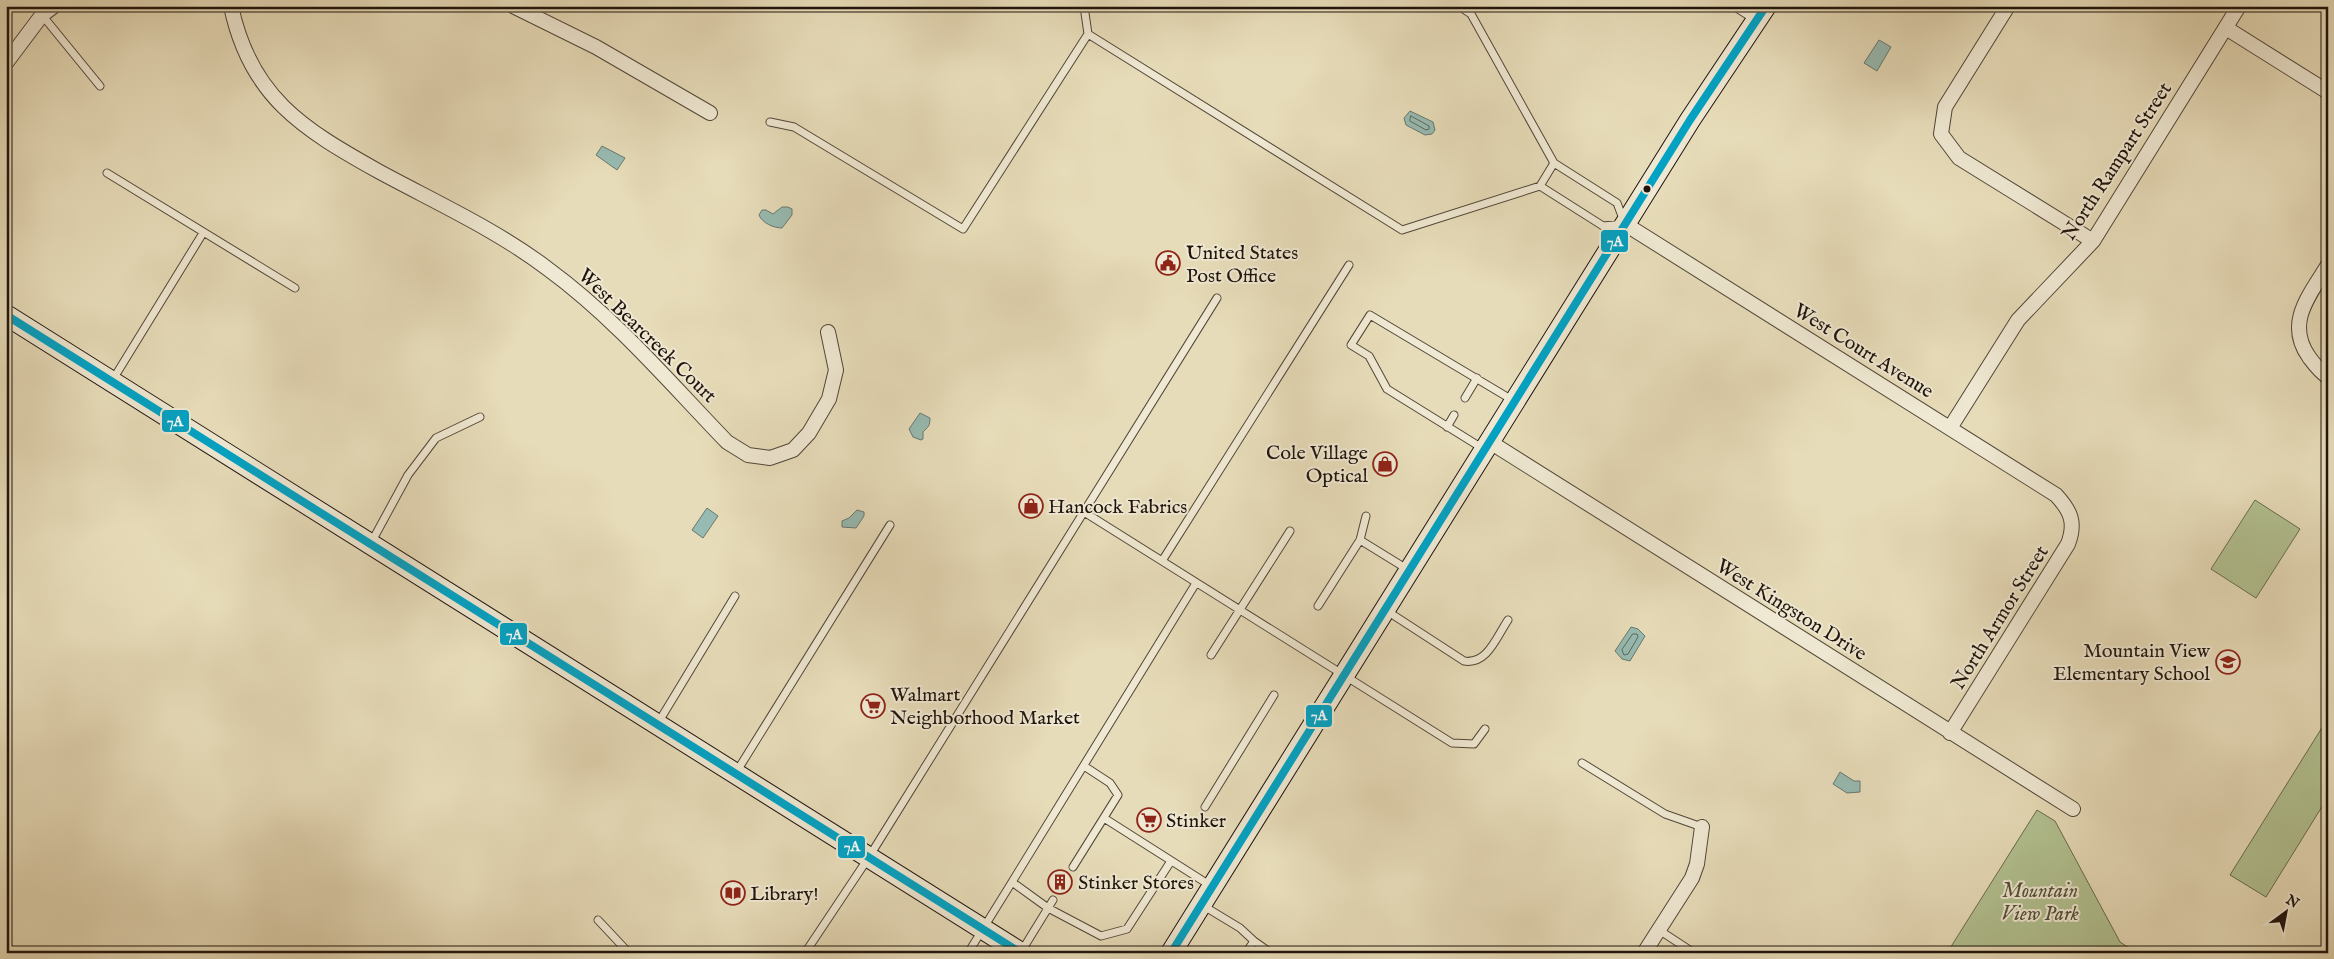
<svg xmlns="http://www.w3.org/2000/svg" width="2334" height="959" font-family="'IM FELL English',serif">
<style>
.green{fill:#b2c191;stroke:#686a4f}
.water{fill:#97bbb2;stroke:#677870}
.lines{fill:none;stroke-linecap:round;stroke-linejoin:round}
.shore{stroke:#5b6860;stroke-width:1}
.lane-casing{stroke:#514638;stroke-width:9}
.street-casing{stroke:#514638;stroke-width:16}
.secondary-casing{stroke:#1f140d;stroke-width:22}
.lane{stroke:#efe8d2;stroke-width:7}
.street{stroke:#efe8d2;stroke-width:14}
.secondary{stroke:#efe8d2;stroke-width:20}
.bus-1-casing{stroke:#efe8d2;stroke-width:11}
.bus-1{stroke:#02a2c4;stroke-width:8}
.bus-dot{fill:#1f140d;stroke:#efe8d2;stroke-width:2}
.labels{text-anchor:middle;stroke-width:4;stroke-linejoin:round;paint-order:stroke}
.street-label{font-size:20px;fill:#1f140d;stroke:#efe8d2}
.poi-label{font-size:20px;fill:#1f140d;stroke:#efe8d2;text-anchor:start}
.park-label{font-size:20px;font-style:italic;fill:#52513b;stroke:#efe8d2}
.line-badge{stroke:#efe8d2;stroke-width:2}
.badge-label{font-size:14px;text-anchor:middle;font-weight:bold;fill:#fff}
</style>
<rect width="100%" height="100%" fill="#e7dcb9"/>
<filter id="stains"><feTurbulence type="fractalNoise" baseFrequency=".004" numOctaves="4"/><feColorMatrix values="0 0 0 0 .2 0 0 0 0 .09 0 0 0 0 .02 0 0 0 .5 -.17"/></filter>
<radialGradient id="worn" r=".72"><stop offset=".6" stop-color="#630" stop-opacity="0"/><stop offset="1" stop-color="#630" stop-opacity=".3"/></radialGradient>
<!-- green -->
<path class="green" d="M2255 500 2300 529 2256 598 2211 569Z
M2328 718V797L2266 897 2230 875Z
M2037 810 2055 821 2120 942 2137 953H1947Z"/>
<!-- water -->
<path class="water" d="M1879 40 1891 47 1877 71 1864 63Z
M1410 111 1433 122 1435 130 1432 134 1425 135 1406 125 1404 118Z
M602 146 625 158 617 170 596 155Z
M782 207H788L792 209V215L782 228C774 228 762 223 759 215L762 210H766L773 214Z
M920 413 930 418C930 426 928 427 923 432V439L921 440 913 437 909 429Z
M707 508 718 516 703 538 692 530Z
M857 510 864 512V516L856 528 842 527V521L849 518Z
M1631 627 1638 629 1645 636 1630 661 1622 659 1615 651Z
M1840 772 1854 781H1860V792L1847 793 1833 784Z"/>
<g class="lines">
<!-- shore -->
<path class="shore" d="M1411 116 1429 126V129L1426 130 1410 121Z
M1633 634H1637L1638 637 1628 654 1624 655 1622 650Z"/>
<!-- lane casing -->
<g class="lane-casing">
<path id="lane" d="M1084 6 1088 34 1402 230 1540 186 1554 163 1471 14 1459 6
M42 15 100 86
M770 122 794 127 963 229 1088 34
M107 173 295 288
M1540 186 1603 226 1625 224 1617 203 1554 163
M112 381 203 233
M1465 398 1477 378
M1447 427 1454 415
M1482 448 1387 389 1369 356 1351 345 1370 315 1514 401
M1084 512 1452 743 1474 744 1485 729
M1360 540 1407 569
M371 543 408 475 436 438 480 417
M1162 561 1349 265
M1318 606 1360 540 1366 516
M1387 611 1464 661C1487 665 1496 638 1508 620
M1211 655 1290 531
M658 723 735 596
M1582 763 1665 814 1702 827
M737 771 890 525
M1205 807 1274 695
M1104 818 1211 886
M1073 867 1118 795 1110 783 1084 766
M1012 882 1196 583
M1202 905 1240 928 1254 941 1246 953
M598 920 629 953
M1659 930 1694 953
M1254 941 1271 953
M1021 952 1053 900
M805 953 869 857 1217 298
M968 953 1012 882 1048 908 1101 936 1127 929 1171 861"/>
</g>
<!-- street casing -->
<g class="street-casing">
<path id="street" d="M231 6C250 97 303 129 378 171 435 202 497 230 548 269 615 318 670 383 727 442L748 455 770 458 793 450 809 433 829 399 836 370 828 332
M513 6 596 47 710 113
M1740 6 1759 18
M2008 6 1945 107 1941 134 1959 158 2093 241
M2226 28 2328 92
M6 63 42 15 54 6
M1625 224 2056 495C2071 511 2076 523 2068 544L1950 733
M2328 265C2309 296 2285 323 2309 357 2315 365 2319 371 2328 377
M1950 428 2018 320 2093 241 2239 6
M1490 442 2073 809
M1644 953 1692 878 1697 864 1702 827"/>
</g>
<!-- secondary casing -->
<g class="secondary-casing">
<path id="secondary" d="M6 315 1021 953
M1171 953 1690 120 1766 6"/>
</g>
<!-- lane -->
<use href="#lane" class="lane"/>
<!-- street -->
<use href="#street" class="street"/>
<!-- secondary -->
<use href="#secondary" class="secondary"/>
<!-- bus-1 casing -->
<g class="bus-1-casing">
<path id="bus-1" d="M6 315 1021 953
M1171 953 1690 120 1766 6"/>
</g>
<!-- bus-1 -->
<use href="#bus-1" class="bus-1"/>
</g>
<!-- icons -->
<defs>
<g id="civic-ring" transform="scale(1.25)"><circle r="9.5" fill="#efe8d2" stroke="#8f2418" stroke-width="1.5"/><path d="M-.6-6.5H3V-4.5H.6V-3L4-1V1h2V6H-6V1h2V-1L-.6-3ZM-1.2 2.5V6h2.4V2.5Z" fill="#8f2418"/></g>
<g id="shop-ring" transform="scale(1.25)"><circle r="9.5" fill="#efe8d2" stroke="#8f2418" stroke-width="1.5"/><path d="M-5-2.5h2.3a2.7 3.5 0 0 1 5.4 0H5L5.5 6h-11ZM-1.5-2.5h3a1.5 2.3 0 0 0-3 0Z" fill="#8f2418"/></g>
<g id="school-ring" transform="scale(1.25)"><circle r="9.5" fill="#efe8d2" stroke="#8f2418" stroke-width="1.5"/><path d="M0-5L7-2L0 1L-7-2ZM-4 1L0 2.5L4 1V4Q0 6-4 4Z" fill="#8f2418"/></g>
<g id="supermarket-ring" transform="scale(1.25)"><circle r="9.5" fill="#efe8d2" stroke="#8f2418" stroke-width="1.5"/><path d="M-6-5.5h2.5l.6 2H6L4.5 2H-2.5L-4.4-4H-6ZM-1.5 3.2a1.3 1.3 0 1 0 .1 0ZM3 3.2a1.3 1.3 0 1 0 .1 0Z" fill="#8f2418"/></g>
<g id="building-ring" transform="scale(1.25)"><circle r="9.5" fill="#efe8d2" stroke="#8f2418" stroke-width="1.5"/><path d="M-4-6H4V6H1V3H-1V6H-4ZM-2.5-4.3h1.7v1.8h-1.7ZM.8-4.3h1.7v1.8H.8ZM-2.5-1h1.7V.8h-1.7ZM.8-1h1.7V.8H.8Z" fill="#8f2418"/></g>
<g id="library-ring" transform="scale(1.25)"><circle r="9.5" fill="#efe8d2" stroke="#8f2418" stroke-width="1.5"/><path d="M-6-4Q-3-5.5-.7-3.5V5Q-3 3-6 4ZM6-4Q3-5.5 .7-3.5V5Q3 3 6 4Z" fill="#8f2418"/></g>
</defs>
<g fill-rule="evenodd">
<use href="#civic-ring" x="1168" y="263"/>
<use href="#shop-ring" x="1385" y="464"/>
<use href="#shop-ring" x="1031" y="506"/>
<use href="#school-ring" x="2228" y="662"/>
<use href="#supermarket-ring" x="873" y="706"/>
<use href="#supermarket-ring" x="1149" y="820"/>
<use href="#building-ring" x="1060" y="882"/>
<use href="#library-ring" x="733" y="893"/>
</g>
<!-- markers -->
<circle class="bus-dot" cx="1647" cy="189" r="4.5"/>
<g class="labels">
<!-- street labels -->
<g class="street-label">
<text transform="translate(2116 161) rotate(-57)" y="7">North Rampart Street</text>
<text transform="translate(648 335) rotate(44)" y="7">West Bearcreek Court</text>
<text transform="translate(1864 350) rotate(32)" y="7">West Court Avenue</text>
<text transform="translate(1792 609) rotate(32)" y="7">West Kingston Drive</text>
<text transform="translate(1999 617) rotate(-58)" y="7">North Armor Street</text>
</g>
<!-- poi labels -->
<g class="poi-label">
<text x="1186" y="259">United States<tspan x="1186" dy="23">Post Office</tspan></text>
<text x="1368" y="459" text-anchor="end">Cole Village<tspan x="1368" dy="23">Optical</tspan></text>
<text x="1048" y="513">Hancock Fabrics</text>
<text x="2210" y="657" text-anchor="end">Mountain View<tspan x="2210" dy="23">Elementary School</tspan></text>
<text x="890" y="701">Walmart<tspan x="890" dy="23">Neighborhood Market</tspan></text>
<text x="1166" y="827">Stinker</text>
<text x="1078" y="889">Stinker Stores</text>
<text x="750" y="900">Library!</text>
</g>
<!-- park labels -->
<g class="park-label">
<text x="2040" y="897">Mountain<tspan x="2040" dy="23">View Park</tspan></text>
</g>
</g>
<g class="line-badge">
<rect x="1600" y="229" width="29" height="24" rx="5" fill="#02a2c4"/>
<rect x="161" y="409" width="29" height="24" rx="5" fill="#02a2c4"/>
<rect x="499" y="622" width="29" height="24" rx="5" fill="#02a2c4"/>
<rect x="1305" y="704" width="28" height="24" rx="5" fill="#02a2c4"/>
<rect x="837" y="835" width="29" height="24" rx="5" fill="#02a2c4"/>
</g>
<g class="badge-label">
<text x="1615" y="246">7A</text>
<text x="175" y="426">7A</text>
<text x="514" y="639">7A</text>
<text x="1319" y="720">7A</text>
<text x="852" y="851">7A</text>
</g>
<!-- margin -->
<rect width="2334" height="959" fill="none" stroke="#e7dcb9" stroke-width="25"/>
<rect x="8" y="8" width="2319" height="944" fill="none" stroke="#1f140d" stroke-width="2.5"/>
<rect x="12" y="12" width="2309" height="934" fill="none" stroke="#1f140d"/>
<!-- north arrow -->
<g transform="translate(2286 912) rotate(32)" stroke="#efe8d2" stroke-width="4" paint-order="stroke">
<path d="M0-4L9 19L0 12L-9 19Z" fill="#1f140d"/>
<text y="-8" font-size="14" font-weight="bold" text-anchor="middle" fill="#1f140d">N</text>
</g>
<rect width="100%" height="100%" filter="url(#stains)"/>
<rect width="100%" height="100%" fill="url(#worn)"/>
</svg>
